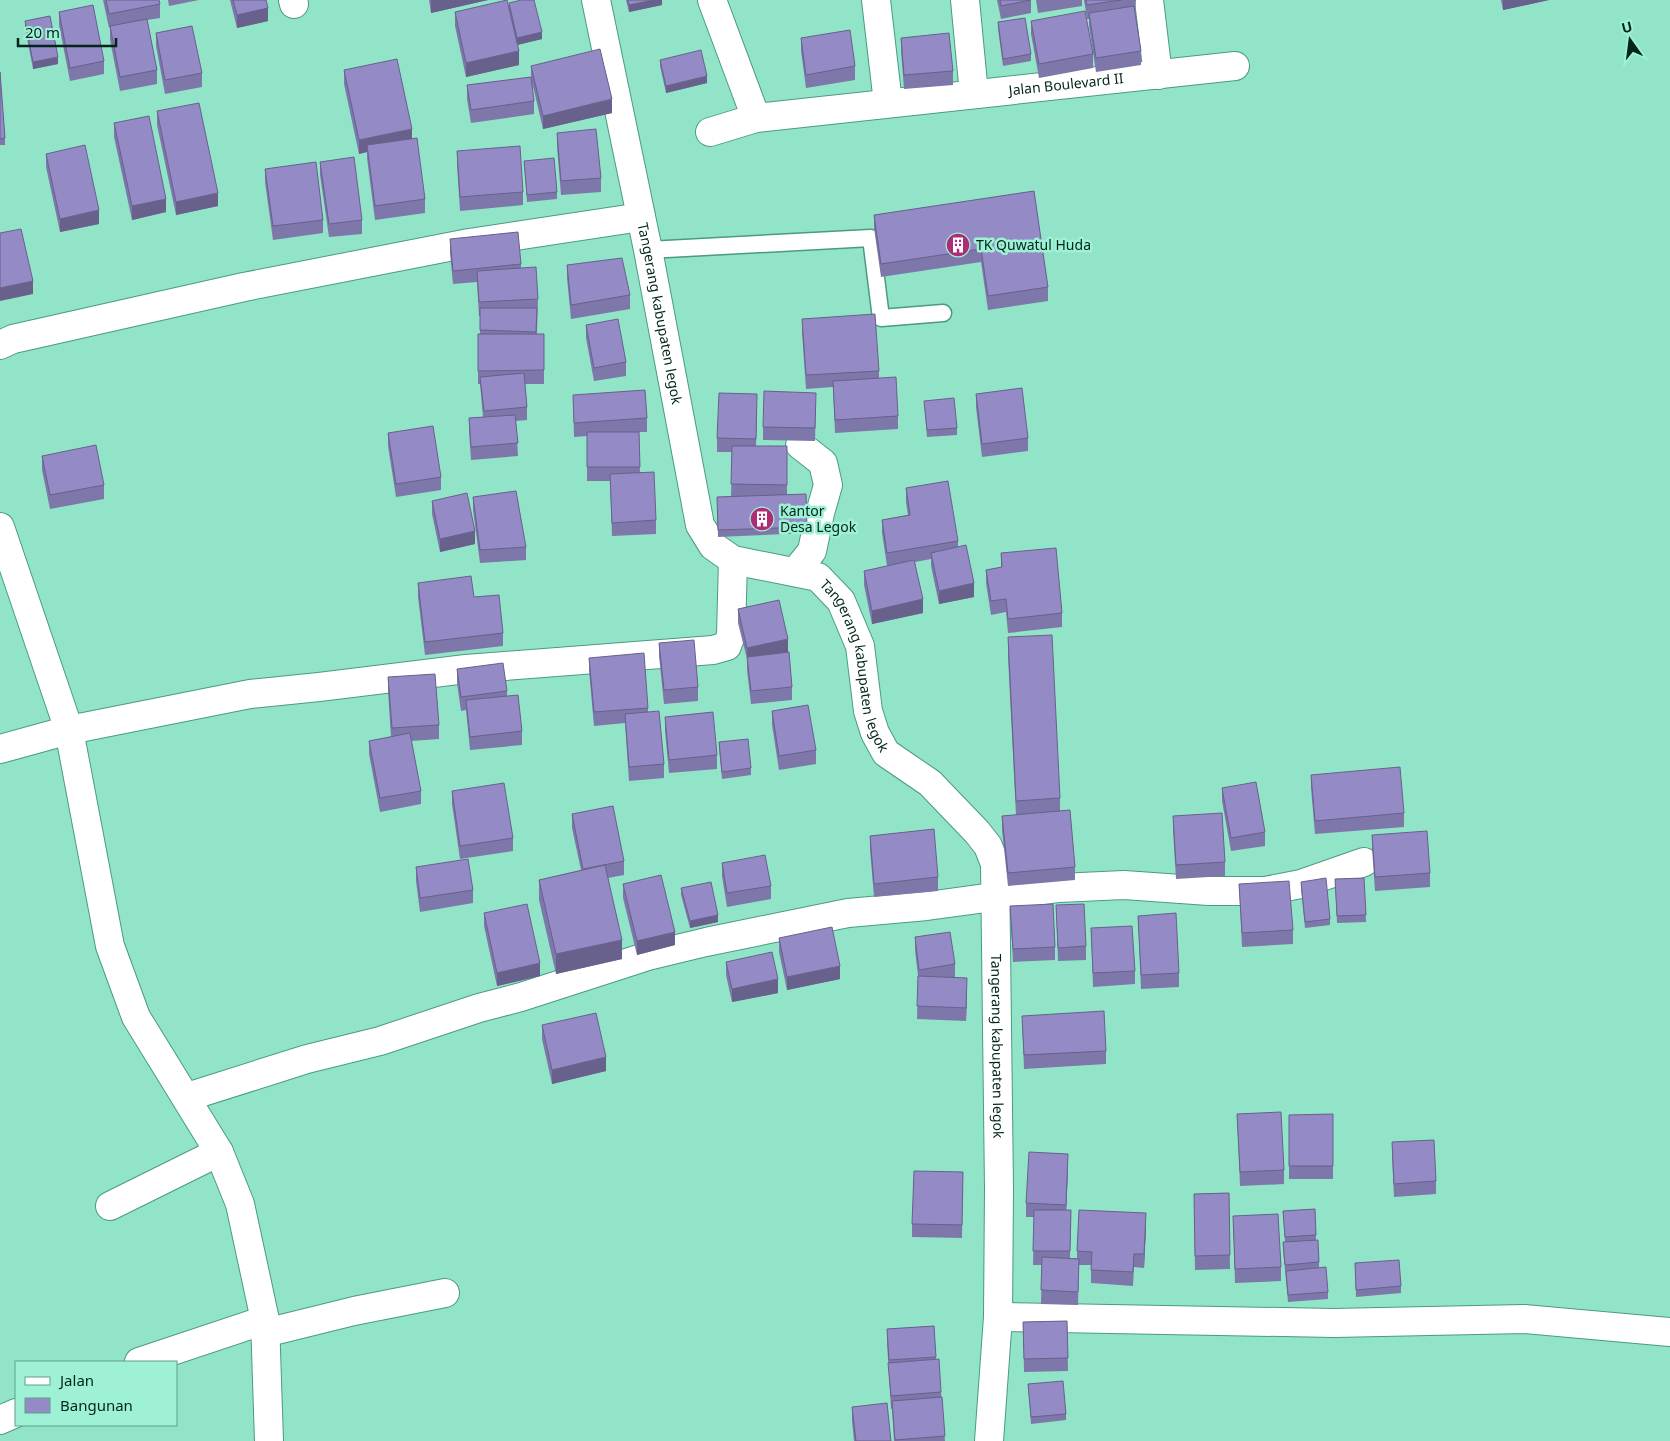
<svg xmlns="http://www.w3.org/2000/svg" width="1670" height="1441" font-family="'Noto Sans',sans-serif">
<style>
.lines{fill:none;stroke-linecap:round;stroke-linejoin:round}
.lane-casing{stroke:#499b82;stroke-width:19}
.street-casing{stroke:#499b82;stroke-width:30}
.lane{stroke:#fff;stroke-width:16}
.street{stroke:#fff;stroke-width:28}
.wall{fill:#7e77aa}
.shaded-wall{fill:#67618b}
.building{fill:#938ac6;stroke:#67618b}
.labels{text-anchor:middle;stroke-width:5;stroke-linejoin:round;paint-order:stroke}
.street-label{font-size:14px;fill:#02261c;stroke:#9ff1d5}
.poi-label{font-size:14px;fill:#02261c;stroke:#9ff1d5;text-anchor:start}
</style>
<rect width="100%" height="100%" fill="#92e4c8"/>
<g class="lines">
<!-- lane casing -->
<g class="lane-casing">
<path id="lane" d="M648 250 871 238 881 318 943 313"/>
</g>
<!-- street casing -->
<g class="street-casing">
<g id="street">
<path d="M293 0 294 4"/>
<path id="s1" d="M596 0 648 250 700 525 713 546 733 560 818 577 841 601 860 646 868 711 875 733 886 753 930 783 977 832 988 846 995 864 999 1189 998 1317 989 1441"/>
<path d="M712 0 756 118"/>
<path d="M876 0 888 103"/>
<path d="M965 0 974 94"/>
<path d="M1149 0 1158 75"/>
<path id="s2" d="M710 132 756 118 1235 66"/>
<path d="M0 345 13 339 244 287 469 243 641 217"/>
<path d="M0 527 69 730 110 946 136 1017 219 1152 240 1204 265 1320 269 1441"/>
<path d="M795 572 812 551 820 513 828 485 823 463 800 445"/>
<path d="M0 749 69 730 250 694 319 687 466 669 713 650 727 646 731 635 733 560"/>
<path d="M187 1097 307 1059 380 1041 479 1008 521 997 648 956 706 942 848 913 927 906 1059 888 1124 885 1209 891H1265L1301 884 1364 862"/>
<path d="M110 1206 219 1152"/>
<path d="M998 1317 1334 1323 1524 1319 1670 1332"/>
<path d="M265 1333 354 1311 445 1293"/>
<path d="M139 1362 265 1320"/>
<path d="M0 1420 16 1413"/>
</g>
</g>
<!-- lane -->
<use href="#lane" class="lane"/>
<!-- street -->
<use href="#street" class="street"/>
</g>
<!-- wall -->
<path class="wall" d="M103 0H159L160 4V18L147 20 157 70V84L120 91 110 40V27L109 28Z
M168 0H199L169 6Z
M230 0H266L268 21 237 28Z
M429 0H488L431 13Z
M626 0H662V5L629 12Z
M997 0H1031V13L1001 19Z
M1036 0H1082V6L1038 13Z
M1084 0H1136L1135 11 1141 51V65L1096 72 1089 26V19H1087Z
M1501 0H1549L1503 10Z
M509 3 542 39 517 45 519 65 466 77 455 26V12L509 8Z
M59 12 104 61V74L70 81 59 25Z
M25 21 58 64 33 69 25 28Z
M1031 21 1093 54V68L1039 78 1031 34Z
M998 22 1031 54V61L1003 66 998 29Z
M156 33 202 73V87L165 94 156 46Z
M801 38 855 66V80L806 88 801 51Z
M901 38 953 71V85L904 89 901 51Z
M660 60 707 83 666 93 660 66Z
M531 66 612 113 543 129 532 82 534 101V114L471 123 467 99V85L531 77Z
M344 70 412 139 425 199V213L375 220 367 158V152L359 154 344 84Z
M0 72 5 138V145H0Z
M157 111 218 206 176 215 157 125Z
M114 123 166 212 132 220 114 137Z
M557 133 601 178V192L561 195 557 147Z
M457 151 523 192V205L460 211 457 164Z
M46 154 99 224 60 232 46 167Z
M524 161 557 192V199L527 202Z
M320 162 362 220V234L329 237 320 175Z
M265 169 323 220V233L273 240 265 182Z
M1034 191 1048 287V301L988 310 981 262 881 277 874 228V215Z
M450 239 521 264V268L538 299 537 334H544V384H525L527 407V420L516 421 518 456 471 460 469 431V418L483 417 480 384H478V334H480V316H479L477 282 453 284 450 253Z
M567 265 630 295V309L571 319 567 278Z
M802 319 879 371V378L898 416V429L835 433 833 387 806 389 802 332Z
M586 325 626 362V376L594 381 586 338Z
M976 394 1028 438V451L982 457 976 407Z
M573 395 647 418V432H639L640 472 656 520V534L612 536 610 481H587V436L574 437Z
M924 401 957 428V435L927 437Z
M816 406 815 441 763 440V427Z
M757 408 756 446H787V495L806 494 807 533 718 537 717 497 731 496 732 452H717V438Z
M388 433 441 477V490L396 497 388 446Z
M42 456 104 485V499L50 509 42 470Z
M906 488 958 541V547L974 597 939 604 931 566V559L915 562 923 613 872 624 864 585V571L887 566 882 533V520L908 515 906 502Z
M473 497 526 547V560L480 563 473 510Z
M432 501 475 544 440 552 432 514Z
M1001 553 1062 613V627L1008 633 1006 612 991 615 986 583V570L1001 567Z
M418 583 474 597 503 633V646L425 655 418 597Z
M738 609 788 652 792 687V700L751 704 747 670V659L738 623Z
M1008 637 1060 798V811L1075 867V880L1008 886 1002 830V816L1016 815 1008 657Z
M659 643 698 687V701L664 704 659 656Z
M589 658 648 708V712L664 764V778L629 781 625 723 594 726 589 671Z
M457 669 507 691V696L522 731V745L470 750 466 710 461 711 457 683Z
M388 677 439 725V739L411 741 421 791V804L380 812 369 754V741L391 737 388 691Z
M772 711 816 750V764L779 770 772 725Z
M665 717 717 755V769L669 773 665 731Z
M719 742 751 768V775L722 779 719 749Z
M1311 775 1404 813V827L1315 834 1311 788Z
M1222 788 1265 832V846L1231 851 1222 801Z
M452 791 513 838V851L460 859 452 804Z
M572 814 624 861V875L608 878 622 959 556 974 539 900V880L581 870 572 828Z
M1173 816 1225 862V876L1176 879 1173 830Z
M1372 835 1430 873V887L1375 891 1372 848Z
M870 836 938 877V891L874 897 870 849Z
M722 863 771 886V899L727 907 722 876Z
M416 867 473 890V903L420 912 416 881Z
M1364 878 1366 922 1337 923 1335 879Z
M1301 882 1330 919V925L1305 928 1301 888Z
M623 884 675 945 637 955 623 898Z
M1239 884 1293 930V944L1242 947Z
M681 888 718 922 690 928 681 895Z
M1056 905 1086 946V960L1058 961Z
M1010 906 1055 947V960L1013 962Z
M484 913 540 976 497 986 484 926Z
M1138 916 1179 973V987L1141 989Z
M1091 928 1135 971V984L1093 987Z
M915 937 955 964V978L967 991 966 1021 917 1019 918 976 915 950Z
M779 938 840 979 787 990 779 952Z
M726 962 778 993 732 1002 726 975Z
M1022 1016 1106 1051V1064L1024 1069Z
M542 1025 606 1071 552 1084 542 1039Z
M1237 1114 1284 1170V1184L1240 1186Z
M1333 1114V1179H1289V1115Z
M1392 1142 1436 1181V1194L1394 1197 1392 1156Z
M1068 1167 1066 1210H1071L1070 1258H1077V1251L1146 1226 1144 1268 1134 1267 1133 1286 1091 1283V1265H1079L1078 1305 1041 1304 1042 1265H1033L1034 1217H1026V1203Z
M963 1172 962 1238 912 1237V1224Z
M1229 1193 1230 1269 1195 1270 1194 1194Z
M1315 1209 1316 1240 1319 1262V1268L1328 1292V1299L1288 1302 1283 1249V1242H1285L1283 1211Z
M1233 1216 1281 1267V1281L1235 1283Z
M1355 1263 1401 1286V1293L1356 1297Z
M1067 1321 1068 1371 1024 1372 1023 1322Z
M934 1326 936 1360 941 1392 945 1441H894L892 1409H891L887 1343V1329Z
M1028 1384 1066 1414V1420L1031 1424Z
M852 1407 891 1441H854L852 1421Z"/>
<!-- shaded-wall -->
<path class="shaded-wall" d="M431 0H488L431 13Z
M654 0H662V5L629 12V5Z
M1503 0H1549L1503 10Z
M268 8V21L237 28V15Z
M542 32V39L517 45V38Z
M519 51V65L466 77V63Z
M58 57V64L33 69V62Z
M707 76V83L666 93V86Z
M612 99V113L543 129V116Z
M412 129V142L367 145V152L359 154V140Z
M218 193V206L176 215V202Z
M166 199V212L132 220V206Z
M99 210V224L60 232V219Z
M33 281V294L0 301V288Z
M475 531V544L440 552V539Z
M974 583V597L939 604V591Z
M923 599V613L872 624V611Z
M788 639V653L747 662V648Z
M718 915V922L690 928V921Z
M675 932V945L637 955V941Z
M622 940V959L556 974V954Z
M540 963V976L497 986V973Z
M840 966V979L787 990V977Z
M967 978V991L966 1021V1008Z
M778 979V993L732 1002V989Z
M606 1057V1071L552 1084V1070Z
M1068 1154V1167L1066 1219V1205Z
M1146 1213V1226L1144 1268V1254Z"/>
<!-- building -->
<path class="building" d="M106 0H159L160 4 109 14Z
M233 0H266L268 8 237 15Z
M507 0 519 51 466 63 455 12Z
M521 0H534L542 32 517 38 509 3Z
M628 0H654L629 5Z
M1000 0H1031L1001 6Z
M1086 0H1121L1087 5Z
M93 5 104 61 70 68 59 12Z
M1134 6 1141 51 1096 58 1089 13Z
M1085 11 1093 54 1039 64 1031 21Z
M50 16 58 57 33 62 25 21Z
M1025 18 1031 54 1003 59 998 22Z
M147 19 157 70 120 77 110 26Z
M192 26 202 73 165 80 156 33Z
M850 30 855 66 806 75 801 38Z
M949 33 953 71 904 75 901 38Z
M600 49 612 99 543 116 531 66Z
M701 50 707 76 666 86 660 60Z
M397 59 412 129 359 140 344 70Z
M0 72 5 138 0 139Z
M531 77 534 101 471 110 467 85Z
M199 103 218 193 176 202 157 111Z
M149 116 166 199 132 206 114 123Z
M596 129 601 178 561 181 557 133Z
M417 138 425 199 375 206 367 145Z
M85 145 99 210 60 219 46 154Z
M520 146 523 192 460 197 457 151Z
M354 157 362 220 329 224 320 162Z
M554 158 557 192 527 195 524 161Z
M316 162 323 220 273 226 265 169Z
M1034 191 1048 287 988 296 981 249 881 264 874 215Z
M21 229 33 281 0 288V233Z
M518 232 521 264 453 271 450 239Z
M622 258 630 295 571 305 567 265Z
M536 267 538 299 479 302 477 271Z
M480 308H537L536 332 480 330Z
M875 314 879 371 806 375 802 319Z
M618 319 626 362 594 368 586 325Z
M478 334H544V370L478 371Z
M524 373 527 407 484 411 480 377Z
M896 377 898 416 835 420 833 381Z
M1022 388 1028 438 982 444 976 394Z
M645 390 647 418 574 423 573 395Z
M764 391 816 393 815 428 763 427Z
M719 393 757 394 756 439 717 438Z
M954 398 957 428 927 430 924 401Z
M515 415 518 443 471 447 469 418Z
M433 426 441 477 396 484 388 433Z
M587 432H639L640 467H587Z
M96 445 104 485 50 495 42 456Z
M732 446H787V485L731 484Z
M654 472 656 520 612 523 610 474Z
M948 481 958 541 887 553 882 520 910 515 906 488Z
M516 491 526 547 480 550 473 497Z
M467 493 475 531 440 539 432 501Z
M806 494 807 527 718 530 717 497Z
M966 545 974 583 939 591 931 553Z
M1056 548 1062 613 1008 619 1006 599 991 601 986 570 1002 567 1001 553Z
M914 560 923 599 872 611 864 571Z
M471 576 474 597 499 595 503 633 425 642 418 583Z
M779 600 788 639 747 648 738 609Z
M1052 635 1060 798 1016 801 1008 637Z
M694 640 698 687 664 690 659 643Z
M789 652 792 687 751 691 747 657Z
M644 653 648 708 594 712 589 658Z
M503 663 507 691 461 697 457 669Z
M435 674 439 725 392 728 388 677Z
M518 695 522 731 470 737 466 700Z
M808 705 816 750 779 756 772 711Z
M659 711 664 764 629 767 625 714Z
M713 712 717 755 669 760 665 717Z
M410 733 421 791 380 798 369 741Z
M748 739 751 768 722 772 719 742Z
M1400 767 1404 813 1315 821 1311 775Z
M1256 782 1265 832 1231 838 1222 788Z
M504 783 513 838 460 846 452 791Z
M613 806 624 861 583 869 572 814Z
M1070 810 1075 867 1008 873 1002 816Z
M1222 813 1225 862 1176 865 1173 816Z
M934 829 938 877 874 884 870 836Z
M1427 831 1430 873 1375 877 1372 835Z
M765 855 771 886 727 893 722 863Z
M468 859 473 890 420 898 416 867Z
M605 865 622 940 556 954 539 880Z
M661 875 675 932 637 941 623 884Z
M1326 878 1330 919 1305 922 1301 882Z
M1364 878 1366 915 1337 916 1335 879Z
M1289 881 1293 930 1242 933 1239 884Z
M711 882 718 915 690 921 681 888Z
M527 904 540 963 497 973 484 913Z
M1053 904 1055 947 1013 949 1010 906Z
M1084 904 1086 946 1058 948 1056 905Z
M1176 913 1179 973 1141 975 1138 916Z
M1132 926 1135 971 1093 973 1091 928Z
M832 927 840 966 787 977 779 938Z
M950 932 955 964 919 970 915 937Z
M772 952 778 979 732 989 726 962Z
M918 976 967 978 966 1008 917 1006Z
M1104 1011 1106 1051 1024 1055 1022 1016Z
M596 1013 606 1057 552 1070 542 1025Z
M1281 1112 1284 1170 1240 1172 1237 1114Z
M1333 1114V1166H1289V1115Z
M1434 1140 1436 1181 1394 1184 1392 1142Z
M1029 1152 1068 1154 1066 1205 1026 1203Z
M914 1171 963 1172 962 1225 912 1224Z
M1229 1193 1230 1255 1195 1256 1194 1194Z
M1315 1209 1316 1235 1285 1237 1283 1211Z
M1034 1210H1071L1070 1251H1033Z
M1079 1210 1146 1213 1144 1254H1134L1133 1272 1091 1270 1092 1252 1077 1251Z
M1278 1214 1281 1267 1235 1269 1233 1216Z
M1318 1240 1319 1262 1285 1265 1283 1242Z
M1042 1257 1079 1259 1078 1292 1041 1290Z
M1399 1260 1401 1286 1356 1290 1355 1263Z
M1326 1267 1328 1292 1288 1295 1286 1271Z
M1067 1321 1068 1358 1024 1359 1023 1322Z
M934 1326 936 1357 889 1360 887 1329Z
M939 1359 941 1392 891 1396 888 1363Z
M1063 1381 1066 1414 1031 1417 1028 1384Z
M942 1397 945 1436 895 1440 892 1401Z
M887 1403 891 1441H856L852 1407Z"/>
<!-- icons -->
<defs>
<g id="building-disc" transform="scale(1.25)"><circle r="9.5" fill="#ae2b75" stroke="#9ff1d5"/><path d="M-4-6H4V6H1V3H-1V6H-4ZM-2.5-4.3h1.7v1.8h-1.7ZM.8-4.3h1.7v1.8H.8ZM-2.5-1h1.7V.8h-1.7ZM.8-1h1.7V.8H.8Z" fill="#fff"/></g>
</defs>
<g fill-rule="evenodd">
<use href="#building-disc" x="958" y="245"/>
<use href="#building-disc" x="762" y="519"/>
</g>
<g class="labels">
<!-- street labels -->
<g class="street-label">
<text dy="5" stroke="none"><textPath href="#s2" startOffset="360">Jalan Boulevard II</textPath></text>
<text dy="5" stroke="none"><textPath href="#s1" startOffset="320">Tangerang kabupaten legok</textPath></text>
<text dy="5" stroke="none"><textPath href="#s1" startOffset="770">Tangerang kabupaten legok</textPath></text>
<text dy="5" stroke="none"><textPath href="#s1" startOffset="1205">Tangerang kabupaten legok</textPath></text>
</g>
<!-- poi labels -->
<g class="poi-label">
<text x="976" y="250">TK Quwatul Huda</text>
<text x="780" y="516">Kantor<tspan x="780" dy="16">Desa Legok</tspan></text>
</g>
</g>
<!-- legend -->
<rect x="15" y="1361" width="162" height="65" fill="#9ff1d5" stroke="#60a08b"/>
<rect x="25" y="1377" width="25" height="8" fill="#ffffff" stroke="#60a08b"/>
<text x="60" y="1386" font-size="15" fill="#02261c">Jalan</text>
<rect x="25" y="1398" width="25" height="15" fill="#938ac6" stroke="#60a08b"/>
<text x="60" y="1411" font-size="15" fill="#02261c">Bangunan</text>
<!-- north arrow -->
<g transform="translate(1630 40) rotate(346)" stroke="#9ff1d5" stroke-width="4" paint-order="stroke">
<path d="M0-4L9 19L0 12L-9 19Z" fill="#02261c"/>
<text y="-8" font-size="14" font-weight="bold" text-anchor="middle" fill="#02261c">U</text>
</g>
<!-- scale -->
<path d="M18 38v8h98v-8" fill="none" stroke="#02261c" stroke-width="2.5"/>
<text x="25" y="38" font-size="15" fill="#02261c" stroke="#9ff1d5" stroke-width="4" paint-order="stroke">20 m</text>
</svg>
